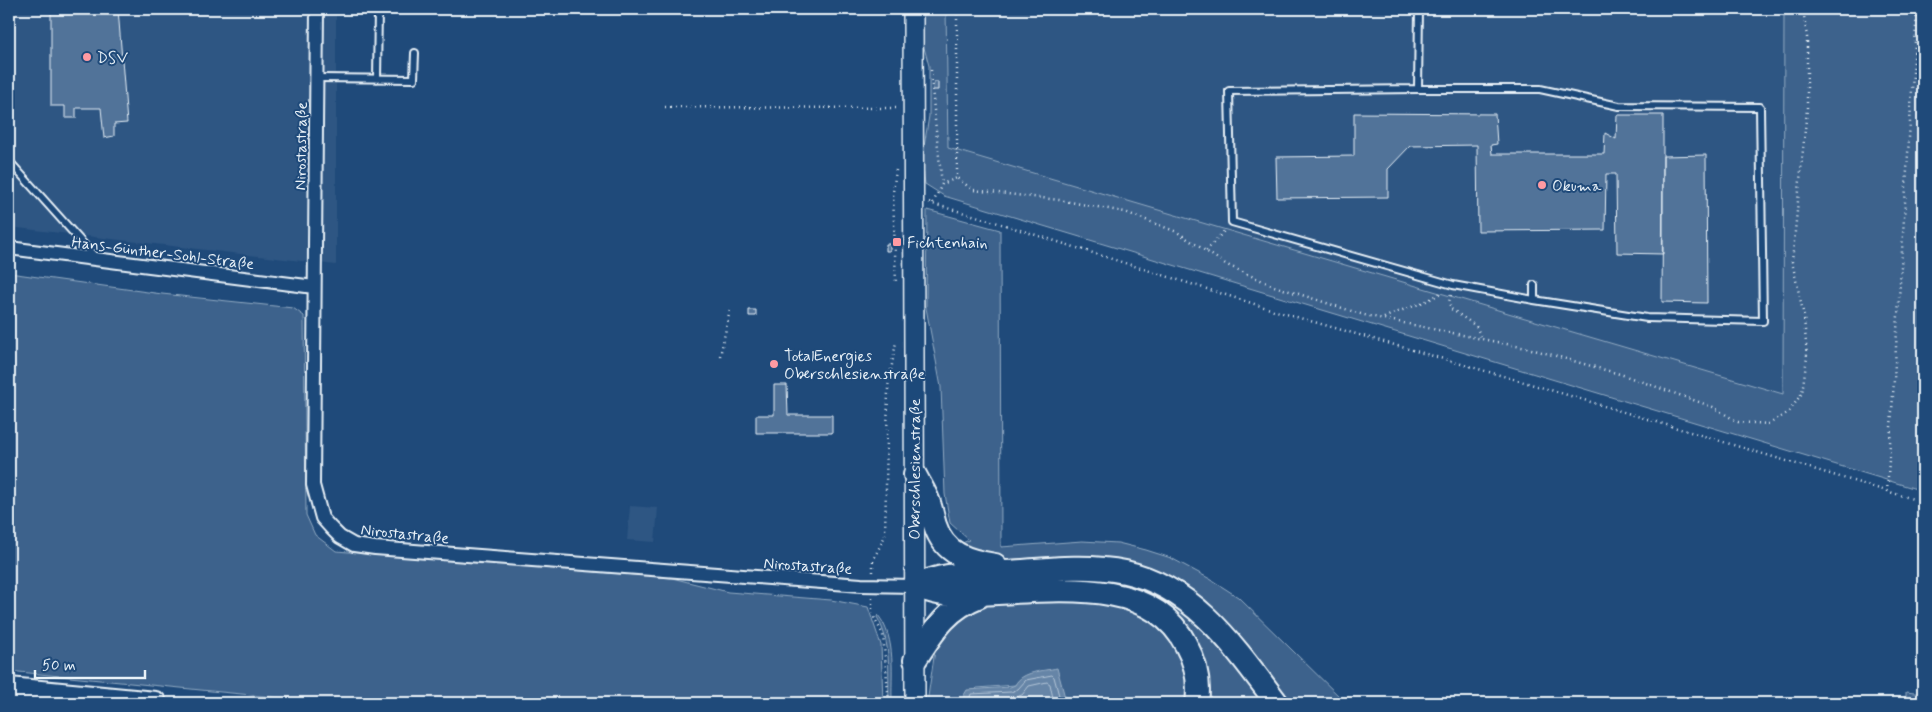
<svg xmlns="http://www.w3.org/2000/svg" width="1932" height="712" font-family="Mynerve,sans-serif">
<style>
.built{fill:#2e5683}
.green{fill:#3c628c;stroke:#92aac2}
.water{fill:#6685a7;stroke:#9ab0c7}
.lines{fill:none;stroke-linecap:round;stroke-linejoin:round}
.shore{stroke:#b4c6d8;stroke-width:1}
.building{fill:#517399;stroke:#e8f1f8}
.lane-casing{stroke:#e8f1f8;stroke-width:10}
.street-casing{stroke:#e8f1f8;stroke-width:16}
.primary-casing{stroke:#e8f1f8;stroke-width:22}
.highway-casing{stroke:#e8f1f8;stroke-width:26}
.path{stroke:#e8f1f8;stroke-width:2.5;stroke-dasharray:1 4;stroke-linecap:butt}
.lane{stroke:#1f4a7a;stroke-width:6}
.street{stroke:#1f4a7a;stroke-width:12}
.primary{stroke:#1f4a7a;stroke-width:19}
.highway{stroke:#1f4a7a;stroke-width:22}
.poi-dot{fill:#ff9aa2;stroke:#1f4a7a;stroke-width:2}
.labels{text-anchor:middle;stroke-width:4;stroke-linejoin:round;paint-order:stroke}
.poi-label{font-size:16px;fill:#e8f1f8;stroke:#1f4a7a;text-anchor:start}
.street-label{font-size:16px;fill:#e8f1f8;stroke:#1f4a7a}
</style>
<rect width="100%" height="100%" fill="#1f4a7a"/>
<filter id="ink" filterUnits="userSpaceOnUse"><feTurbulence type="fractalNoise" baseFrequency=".02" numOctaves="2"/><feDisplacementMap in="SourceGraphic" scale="10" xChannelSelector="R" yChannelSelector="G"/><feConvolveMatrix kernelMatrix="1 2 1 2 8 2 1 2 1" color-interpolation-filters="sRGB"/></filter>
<g filter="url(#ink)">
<!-- built -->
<path class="built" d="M9 9H336V265L9 227Z
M946 9H1784V395L947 148Z
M630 506 658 508 655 542 627 540Z"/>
<!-- green -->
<path class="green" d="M922 9H946L948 148 1783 394 1784 9H1923V491L944 196 925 184 922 159 929 116V66L922 40Z
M927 210 1000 230 1001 547 1082 541 1118 543 1146 550 1171 558 1210 579 1238 597 1346 703H1289L1221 620 1077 557 991 560 956 546 969 540 950 523 945 494 941 387 926 308Z
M9 273 162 294 293 308 304 316 306 515 315 535 336 551 672 578 728 592 831 600 868 607 881 645 883 703H332L9 671Z
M1079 581C1100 582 1120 583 1140 589 1194 604 1236 662 1271 703H1202L1162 610Z
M1074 600 1122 605 1161 626 1178 650 1186 670 1188 696 1186 703H1057L1066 701 1015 685 977 688 963 702 964 703H927L936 644 973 606 998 602Z
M878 615C897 639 891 675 892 703H889C888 674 892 643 877 617Z
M1906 692 1923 694V703H1906Z"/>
<!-- water -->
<path class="water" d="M1057 668 1066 701 1057 703H964L963 702 964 695 967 690 1010 687 1015 685C1022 671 1044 671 1057 668Z"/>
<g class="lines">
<!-- shore -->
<path class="shore" d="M968 703 971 694 1011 692 1018 689 1026 680 1052 675 1054 677 1061 703
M974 703 975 700 978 699 1012 698 1022 695 1029 686 1047 682 1050 684 1054 703"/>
</g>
<!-- building -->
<path class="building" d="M51 9H118L127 123 114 124V136L104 138 101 108H76V118H65V106H51Z
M934 82H938V90H933Z
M1354 113 1495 114 1497 144 1491 145 1492 154H1604L1605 133 1616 139 1617 115H1663V254L1617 253 1616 174H1606L1605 230 1478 231 1477 145 1410 146 1388 169V197L1277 198 1276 157 1354 156Z
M1706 155 1707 303 1662 302 1663 156Z
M886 244H890V251H886Z
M749 310H756V316H749Z
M774 385H787L788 415H832V433H756V415H774Z"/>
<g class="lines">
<!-- lane casing -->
<g class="lane-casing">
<path id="lane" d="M1419 9 1418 89 1229 91 1232 222 1453 285 1534 300V285
M318 78 414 79 415 53
M377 79 378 9
M1418 89H1540L1619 106 1760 107 1763 321 1647 318 1534 300
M9 161 96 258"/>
</g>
<!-- street casing -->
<g class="street-casing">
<path id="street" d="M317 9 313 485 322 518 331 528 340 537 354 545 375 548 861 585 914 586
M9 248 314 287"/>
</g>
<!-- primary casing -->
<g class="primary-casing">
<path id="primary" d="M913 9 915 703"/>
</g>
<!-- highway casing -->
<g class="highway-casing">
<path id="highway" d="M915 475C920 485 927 495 930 506 932 512 933 519 935 525 944 554 968 561 995 565
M914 586C924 583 934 578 943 577 969 572 997 573 1023 571 1056 568 1092 565 1125 572 1195 587 1237 650 1277 703
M914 586C924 589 934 593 944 594 1017 599 1145 563 1186 645 1196 663 1200 682 1197 703
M915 660C934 631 946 609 980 596
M9 689 155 703"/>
</g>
<!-- path -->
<path class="path" d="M957 9V178L973 190 1059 200 1125 212 1177 232 1227 265 1274 286 1364 315 1531 349 1623 375 1713 407 1738 422 1769 424 1789 412 1802 393 1807 357 1804 316 1792 262 1807 109V37L1803 9
M931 70C933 108 938 146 942 184
M665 107 897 108
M896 170 893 192 896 284
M929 203 976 216 1286 314 1524 382 1923 502
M933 203 942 184 957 178
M1206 251 1225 230
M1451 295 1449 302 1451 309 1476 326 1482 339
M1384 318C1403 308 1424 305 1442 292
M720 356 730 310
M1887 492 1917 9
M873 572V560L885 536 888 387 896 342
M872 598V613L883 635 889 703"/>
<!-- lane -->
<use href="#lane" class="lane"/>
<!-- street -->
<use href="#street" class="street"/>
<!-- primary -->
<use href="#primary" class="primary"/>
<!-- highway -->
<use href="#highway" class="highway"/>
</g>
</g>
<!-- markers -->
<g class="poi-dot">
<circle cx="87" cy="57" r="5"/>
<circle cx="1542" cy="185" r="5"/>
<rect x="892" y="237" width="10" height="10" rx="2.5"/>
<circle cx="774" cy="364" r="5"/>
</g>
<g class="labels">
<!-- poi labels -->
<g class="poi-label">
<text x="97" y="63">DSV</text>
<text x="1552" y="191">Okuma</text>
<text x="907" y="248">Fichtenhain</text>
<text x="784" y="361">TotalEnergies<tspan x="784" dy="18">Oberschlesienstraße</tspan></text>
</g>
<!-- street labels -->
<g class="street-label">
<text transform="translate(300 146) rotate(-89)" y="6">Nirostastraße</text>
<text transform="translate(163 252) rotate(7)" y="6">Hans-Günther-Sohl-Straße</text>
<text transform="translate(914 469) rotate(-90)" y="6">Oberschlesienstraße</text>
<text transform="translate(405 533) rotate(6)" y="6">Nirostastraße</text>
<text transform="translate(808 565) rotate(4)" y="6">Nirostastraße</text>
</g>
</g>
<!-- margin -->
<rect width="1932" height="712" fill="none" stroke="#1f4a7a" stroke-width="30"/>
<rect x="15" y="15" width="1902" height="682" fill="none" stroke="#e8f1f8" stroke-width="2" filter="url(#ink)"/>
<!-- scale -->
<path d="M35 670v8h110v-8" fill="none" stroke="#e8f1f8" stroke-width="2.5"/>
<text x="42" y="670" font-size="15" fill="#e8f1f8" stroke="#1f4a7a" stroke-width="4" paint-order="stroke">50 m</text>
</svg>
